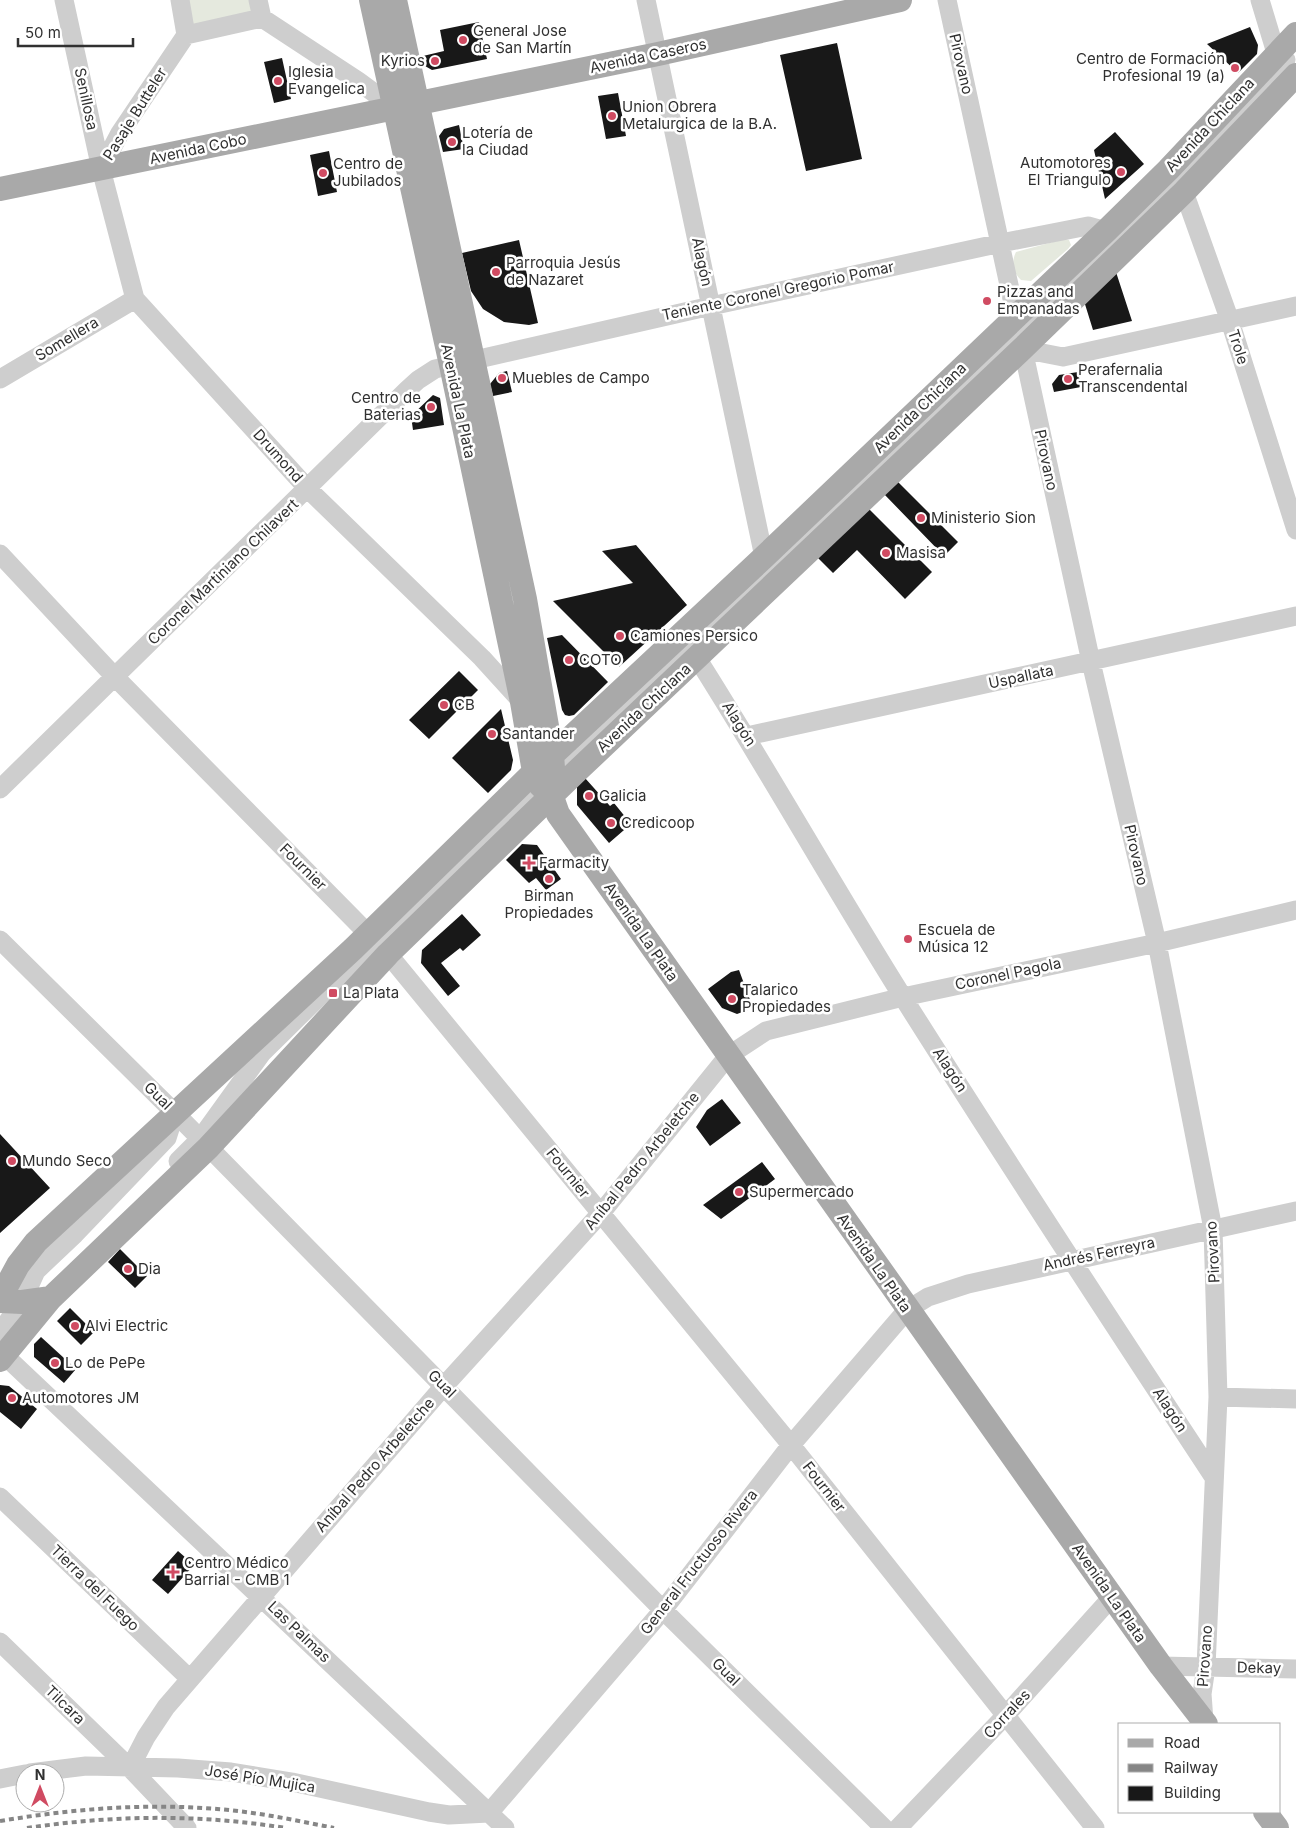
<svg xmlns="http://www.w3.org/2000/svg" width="1296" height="1828" font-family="Inter,sans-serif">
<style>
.green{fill:#e5e9de}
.building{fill:#181818}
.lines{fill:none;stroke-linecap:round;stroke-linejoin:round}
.minor{stroke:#cecece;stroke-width:19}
.major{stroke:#a9a9a9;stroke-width:24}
.rail{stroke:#868686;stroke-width:4;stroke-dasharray:5 4;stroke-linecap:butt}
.poi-dot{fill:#d04b62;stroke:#fff;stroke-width:2}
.labels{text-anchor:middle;stroke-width:5;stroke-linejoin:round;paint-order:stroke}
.poi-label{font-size:15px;fill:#313131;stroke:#fff;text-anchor:start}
.street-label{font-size:15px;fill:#313131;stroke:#fff}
</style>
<rect width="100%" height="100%" fill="#fff"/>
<!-- green -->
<path class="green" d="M188 0H253L256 14 193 26Z
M1064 239 1069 240 1071 245 1068 249 1031 281 1021 280C1013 273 1011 262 1016 252Z"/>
<!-- building -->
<path class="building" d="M479 22 487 59 432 70 425 66 423 56 444 51 440 30Z
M1250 27 1258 45 1257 54 1238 73 1207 44Z
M837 43 862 159 806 171 780 55Z
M282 58 291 99 274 103 264 62Z
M618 93 626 136 606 139 598 96Z
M459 125 464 149 443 152 439 136 444 129Z
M1115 132 1144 164 1105 199 1094 150Z
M329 151 337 192 318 196 310 155Z
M519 240 538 323 529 325 504 322 483 309 471 291 462 253Z
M1115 269 1132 321 1093 330 1084 301Z
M507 371 512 392 493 396 490 384 499 373Z
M1078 372 1081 387 1054 392 1052 384 1059 375Z
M433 395 440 398 444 425 413 430 411 416Z
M897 481 958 542 944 556 884 494Z
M866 506 932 572 905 599 857 550 833 573 816 556Z
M636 545 687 605 619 667 553 601 633 583 602 551Z
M562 635 608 682 574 715 569 716 565 715 562 710 547 638Z
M459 671 478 690 429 739 409 720Z
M501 709 513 760 511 770 488 793 452 758Z
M585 778 610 806 614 803 631 824 609 843 577 805V786Z
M522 844 537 845 561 879 546 890 536 878 529 883 506 860Z
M462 914 481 935 463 951 460 948 441 963 460 986 448 996 421 963 422 950Z
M739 970 753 1008 737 1014 722 1008 708 989 731 972Z
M722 1099 741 1123 710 1146 696 1127 707 1110Z
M0 1134 50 1188 0 1233Z
M762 1162 775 1179 721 1219 703 1205Z
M120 1249 147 1276 135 1288 108 1262Z
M70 1308 94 1332 81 1345 57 1321Z
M41 1337 76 1369 64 1383 34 1357V1344Z
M0 1385 9 1386 37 1409 21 1429 0 1412Z
M178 1551 194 1565 168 1594 152 1580Z"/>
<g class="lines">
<!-- minor -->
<path class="minor" d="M64 0 101 169 135 299 308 489 482 658 522 702
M180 0 186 35 262 18 358 81 396 109
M258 0 262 18
M646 0 764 557
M947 0 1091 662 1157 943 1213 1229 1218 1397 1206 1667 1202 1694 1204 1721
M1260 0 1276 53
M101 169 120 133 186 35
M1177 182 1184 192 1230 321 1296 530
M1022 349 1063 357 1296 306
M0 379 135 299
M0 554 115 677 388 954 791 1445 1095 1828
M697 658C768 770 833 886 904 999 1005 1159 1109 1318 1213 1476
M747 736 1296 616
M0 789 407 390 418 380 435 369 711 306 1001 243 1088 226 1106 231
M0 940 175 1113 663 1610 884 1828
M178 1161 200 1139 262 1053 328 988 521 805 540 785 578 754 1177 182 1262 89 1286 60
M0 1326 4 1355 505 1828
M0 1332 22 1302 36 1271 75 1234 167 1138 175 1113
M1218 1397 1296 1399
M0 1497 190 1679
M0 1642 130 1768 187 1828
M1161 1666 1296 1669
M130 1768 146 1737 166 1707 444 1386 601 1213 728 1056 766 1031 903 997 1157 943 1296 910
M30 1773 86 1766 178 1768 231 1772 292 1782 429 1812 449 1815 489 1813
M0 1779 25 1774
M489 1813 663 1610 791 1445 907 1310 928 1297 968 1284 1296 1211
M898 1828 1005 1716 1112 1597"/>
<!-- major -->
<path class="major" d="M371 0 451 365 522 702 534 772 540 785 552 797 558 814 1161 1666 1206 1724
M395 0 525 599 552 755 553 768
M0 189 658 54 900 0
M0 1298 18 1265 36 1242 353 949 534 772 764 557 1106 231 1168 170 1296 34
M0 1301 22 1302 51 1298
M0 1360 51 1298 208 1148 388 954 577 771 1022 349 1184 192 1296 75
M1265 1812 1277 1828"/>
<!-- rail -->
<path class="rail" d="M0 1821C72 1809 144 1803 217 1809 256 1812 295 1820 334 1828
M27 1828C114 1815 199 1814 286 1828"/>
</g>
<!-- markers -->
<g class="poi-dot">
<circle cx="463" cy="40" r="5"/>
<circle cx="435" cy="61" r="5"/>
<circle cx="1235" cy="68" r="5"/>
<circle cx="278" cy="81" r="5"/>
<circle cx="612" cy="116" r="5"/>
<circle cx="452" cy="142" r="5"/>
<circle cx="1121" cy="172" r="5"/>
<circle cx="323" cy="173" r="5"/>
<circle cx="496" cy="272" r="5"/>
<circle cx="987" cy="301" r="5"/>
<circle cx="502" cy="378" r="5"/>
<circle cx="1068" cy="379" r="5"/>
<circle cx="431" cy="407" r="5"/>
<circle cx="921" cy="518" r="5"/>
<circle cx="886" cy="553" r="5"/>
<circle cx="620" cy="636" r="5"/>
<circle cx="569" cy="660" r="5"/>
<circle cx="444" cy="705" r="5"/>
<circle cx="492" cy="734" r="5"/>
<circle cx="589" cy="796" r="5"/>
<circle cx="611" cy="823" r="5"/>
<path d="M526.5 855.5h5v5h5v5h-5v5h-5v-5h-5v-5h5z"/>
<circle cx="549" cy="879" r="5"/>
<circle cx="908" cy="939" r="5"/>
<rect x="328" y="988" width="10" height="10" rx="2.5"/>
<circle cx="732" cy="999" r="5"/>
<circle cx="12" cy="1161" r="5"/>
<circle cx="739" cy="1192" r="5"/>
<circle cx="128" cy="1269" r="5"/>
<circle cx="75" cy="1326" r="5"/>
<circle cx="55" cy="1363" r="5"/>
<circle cx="12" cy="1398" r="5"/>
<path d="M170.5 1564.5h5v5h5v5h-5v5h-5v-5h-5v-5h5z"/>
</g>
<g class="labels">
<!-- poi labels -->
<g class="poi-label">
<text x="473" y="36">General Jose<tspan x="473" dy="17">de San Martín</tspan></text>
<text x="1225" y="64" text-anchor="end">Centro de Formación<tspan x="1225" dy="17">Profesional 19 (a)</tspan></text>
<text x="425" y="66" text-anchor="end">Kyrios</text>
<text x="288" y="77">Iglesia<tspan x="288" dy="17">Evangelica</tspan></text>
<text x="622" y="112">Union Obrera<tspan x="622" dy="17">Metalurgica de la B.A.</tspan></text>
<text x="462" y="138">Lotería de<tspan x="462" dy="17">la Ciudad</tspan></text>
<text x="1111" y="168" text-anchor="end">Automotores<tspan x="1111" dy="17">El Triangulo</tspan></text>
<text x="333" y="169">Centro de<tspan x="333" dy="17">Jubilados</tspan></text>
<text x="506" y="268">Parroquia Jesús<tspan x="506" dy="17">de Nazaret</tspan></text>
<text x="997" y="297">Pizzas and<tspan x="997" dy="17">Empanadas</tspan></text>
<text x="1078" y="375">Perafernalia<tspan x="1078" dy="17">Transcendental</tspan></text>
<text x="512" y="383">Muebles de Campo</text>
<text x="421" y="403" text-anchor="end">Centro de<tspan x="421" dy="17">Baterias</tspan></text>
<text x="931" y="523">Ministerio Sion</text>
<text x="896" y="558">Masisa</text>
<text x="630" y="641">Camiones Persico</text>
<text x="579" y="665">COTO</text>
<text x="454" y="710">CB</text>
<text x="502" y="739">Santander</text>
<text x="599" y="801">Galicia</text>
<text x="621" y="828">Credicoop</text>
<text x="539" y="868">Farmacity</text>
<text x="549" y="901" text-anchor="middle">Birman<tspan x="549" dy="17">Propiedades</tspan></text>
<text x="918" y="935">Escuela de<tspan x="918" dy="17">Música 12</tspan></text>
<text x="742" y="995">Talarico<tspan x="742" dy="17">Propiedades</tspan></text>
<text x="343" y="998">La Plata</text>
<text x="22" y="1166">Mundo Seco</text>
<text x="749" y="1197">Supermercado</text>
<text x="138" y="1274">Dia</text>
<text x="85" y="1331">Alvi Electric</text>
<text x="65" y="1368">Lo de PePe</text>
<text x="22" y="1403">Automotores JM</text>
<text x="184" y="1568">Centro Médico<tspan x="184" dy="17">Barrial - CMB 1</tspan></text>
</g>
<!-- street labels -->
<g class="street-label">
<text transform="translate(648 56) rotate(-12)" y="5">Avenida Caseros</text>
<text transform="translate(961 64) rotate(77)" y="5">Pirovano</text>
<text transform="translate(86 99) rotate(78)" y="5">Senillosa</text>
<text transform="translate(135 114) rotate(-58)" y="5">Pasaje Butteler</text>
<text transform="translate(1210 125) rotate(-47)" y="5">Avenida Chiclana</text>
<text transform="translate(198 149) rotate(-12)" y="5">Avenida Cobo</text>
<text transform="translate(702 262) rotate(78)" y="5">Alagón</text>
<text transform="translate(778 291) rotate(-12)" y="5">Teniente Coronel Gregorio Pomar</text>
<text transform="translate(67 339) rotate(-31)" y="5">Somellera</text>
<text transform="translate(1238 347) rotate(72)" y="5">Trole</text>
<text transform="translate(458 401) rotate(78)" y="5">Avenida La Plata</text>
<text transform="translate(920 408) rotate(-44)" y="5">Avenida Chiclana</text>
<text transform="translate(278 456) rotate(48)" y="5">Drumond</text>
<text transform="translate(1046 460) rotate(78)" y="5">Pirovano</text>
<text transform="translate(223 572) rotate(-44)" y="5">Coronel Martiniano Chilavert</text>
<text transform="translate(1021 677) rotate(-12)" y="5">Uspallata</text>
<text transform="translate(644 708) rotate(-43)" y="5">Avenida Chiclana</text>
<text transform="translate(739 724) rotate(58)" y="5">Alagón</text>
<text transform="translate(1136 855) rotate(77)" y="5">Pirovano</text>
<text transform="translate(303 867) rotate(45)" y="5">Fournier</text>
<text transform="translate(641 932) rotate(55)" y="5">Avenida La Plata</text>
<text transform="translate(1008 974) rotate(-12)" y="5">Coronel Pagola</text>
<text transform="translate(950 1070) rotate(57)" y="5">Alagón</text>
<text transform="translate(158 1096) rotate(45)" y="5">Gual</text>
<text transform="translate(642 1161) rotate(-51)" y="5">Aníbal Pedro Arbeletche</text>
<text transform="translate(568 1173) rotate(51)" y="5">Fournier</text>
<text transform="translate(1213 1252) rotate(-93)" y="5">Pirovano</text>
<text transform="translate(1099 1254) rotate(-12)" y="5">Andrés Ferreyra</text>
<text transform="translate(874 1263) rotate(55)" y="5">Avenida La Plata</text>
<text transform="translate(442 1384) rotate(45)" y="5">Gual</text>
<text transform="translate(1170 1410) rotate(57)" y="5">Alagón</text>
<text transform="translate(375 1465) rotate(-49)" y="5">Aníbal Pedro Arbeletche</text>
<text transform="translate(824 1487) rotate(52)" y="5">Fournier</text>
<text transform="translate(699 1562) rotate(-52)" y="5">General Fructuoso Rivera</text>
<text transform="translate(95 1588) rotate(44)" y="5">Tierra del Fuego</text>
<text transform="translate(1109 1593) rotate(55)" y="5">Avenida La Plata</text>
<text transform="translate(299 1632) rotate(44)" y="5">Las Palmas</text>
<text transform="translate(1205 1656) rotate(-86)" y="5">Pirovano</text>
<text transform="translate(1259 1668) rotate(1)" y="5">Dekay</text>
<text transform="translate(726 1672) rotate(45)" y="5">Gual</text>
<text transform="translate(65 1705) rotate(44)" y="5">Tilcara</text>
<text transform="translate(1007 1714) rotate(-47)" y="5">Corrales</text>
<text transform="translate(260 1779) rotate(9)" y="5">José Pío Mujica</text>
</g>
</g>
<!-- legend -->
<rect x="1118" y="1723" width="162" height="90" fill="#ffffff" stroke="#adadad"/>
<rect x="1128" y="1739" width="25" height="8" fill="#a9a9a9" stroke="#adadad"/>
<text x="1164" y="1748" font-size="15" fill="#313131">Road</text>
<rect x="1128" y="1764" width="25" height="8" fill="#868686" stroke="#adadad"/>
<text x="1164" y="1773" font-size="15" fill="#313131">Railway</text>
<rect x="1128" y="1786" width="25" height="15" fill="#181818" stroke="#adadad"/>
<text x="1164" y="1798" font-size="15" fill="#313131">Building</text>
<!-- north arrow -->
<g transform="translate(40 1788)"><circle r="24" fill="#ffffff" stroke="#adadad"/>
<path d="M0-4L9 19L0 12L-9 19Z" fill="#d04b62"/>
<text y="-8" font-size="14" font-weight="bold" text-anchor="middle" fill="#313131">N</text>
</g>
<!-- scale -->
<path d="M18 38v8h115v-8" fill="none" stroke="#313131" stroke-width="2.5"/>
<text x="25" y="38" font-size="15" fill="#313131" stroke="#ffffff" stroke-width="4" paint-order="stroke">50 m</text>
</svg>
